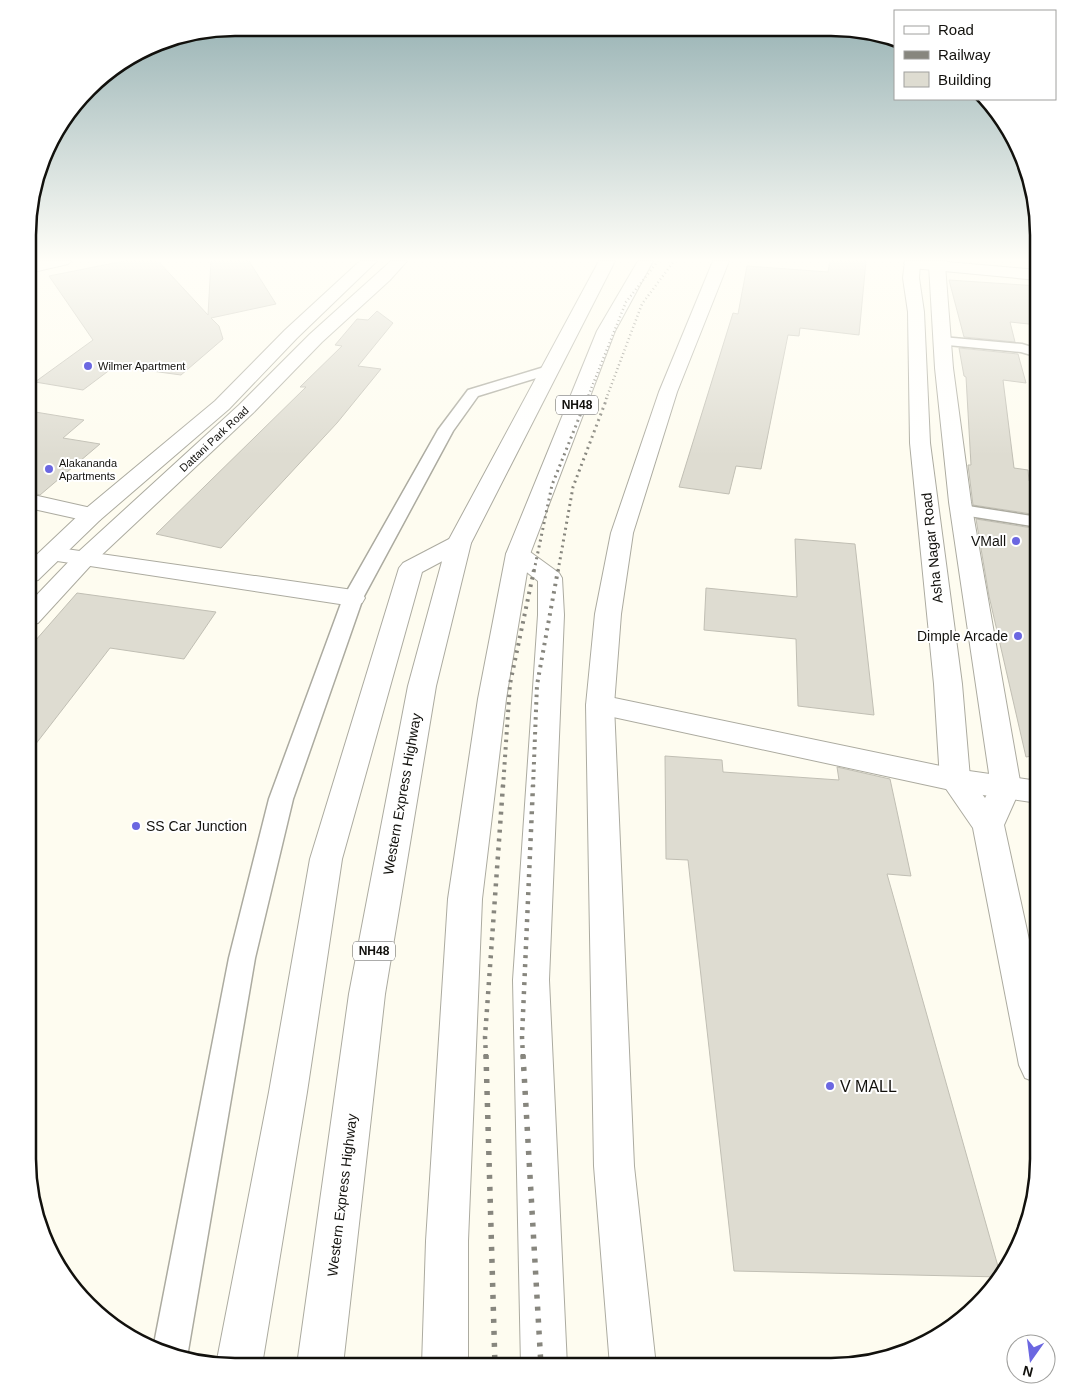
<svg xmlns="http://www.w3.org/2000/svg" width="1066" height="1394" font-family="Arial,sans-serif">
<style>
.building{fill:#dedcd1;stroke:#c1bfb4}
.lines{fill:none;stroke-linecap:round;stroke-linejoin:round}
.service-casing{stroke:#acaba0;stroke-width:3}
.minor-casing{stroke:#acaba0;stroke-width:2}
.tertiary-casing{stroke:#acaba0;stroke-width:2}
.secondary-casing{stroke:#acaba0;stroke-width:2}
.trunk-casing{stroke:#acaba0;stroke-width:2}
.service{fill:#fff;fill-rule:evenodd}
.minor{fill:#fff;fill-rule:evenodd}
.tertiary{fill:#fff;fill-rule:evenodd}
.secondary{fill:#fff;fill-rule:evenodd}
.trunk{fill:#fff;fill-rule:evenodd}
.rail-far4{stroke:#87867e;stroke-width:2.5;stroke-dasharray:1 3;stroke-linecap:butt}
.rail-far3{stroke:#87867e;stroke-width:3;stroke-dasharray:2 4;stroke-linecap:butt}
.rail-far2{stroke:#87867e;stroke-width:4;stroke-dasharray:2.5 5;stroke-linecap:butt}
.rail-far1{stroke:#87867e;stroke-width:4.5;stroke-dasharray:3 6;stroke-linecap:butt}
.rail{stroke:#87867e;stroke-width:5.5;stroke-dasharray:4 8;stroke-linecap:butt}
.poi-dot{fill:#6b67e1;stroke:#fff;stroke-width:2}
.labels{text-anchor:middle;stroke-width:4;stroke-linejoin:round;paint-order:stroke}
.far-poi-label{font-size:11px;fill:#12110d;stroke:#fff;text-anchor:start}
.far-street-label{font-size:11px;fill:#12110d;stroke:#fff}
.shield{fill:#fff;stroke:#595856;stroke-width:1}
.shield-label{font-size:12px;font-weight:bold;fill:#12110d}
.poi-label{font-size:14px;fill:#12110d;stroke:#fff;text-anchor:end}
.street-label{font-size:14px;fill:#12110d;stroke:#fff}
.near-poi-label{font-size:16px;fill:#12110d;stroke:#fff;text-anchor:start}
.rim{fill:none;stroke:#12110d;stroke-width:2.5}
</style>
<rect width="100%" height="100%" fill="#fefcf0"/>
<!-- building -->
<path class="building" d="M124 261H158L208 315 211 261H249L276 304 211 318 219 326 223 339 181 375 115 366 83 390 35 382 93 340 49 276Z
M830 261H866L859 335 800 328 799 336 788 335 761 469 736 466 729 494 679 487 733 313 738 314 747 266 828 272Z
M949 280 1038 286V325L1010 322 1015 342 964 337Z
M377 311 393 323 358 366 381 369 337 423 221 548 156 534 306 387H300L342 346 335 345 357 319 368 320Z
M959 348 1018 354 1026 383 1003 380 1014 468 1028 470 1029 481 1038 482V515L973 505 968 465H971L966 377 964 376Z
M29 411 84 420 63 438 100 444 40 495 29 492Z
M976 519 1038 529V755L1026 757 989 596Z
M795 539 855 544 874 715 798 706 796 639 704 630 706 588 797 597Z
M77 593 216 612 184 659 110 648 28 754V649Z
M665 756 722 760 723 772 839 780 837 767 890 779 911 876 887 874 1001 1277 734 1271 688 860 666 859Z"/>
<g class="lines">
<!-- service casing -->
<g class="service-casing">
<path id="service" d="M942 337 1022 344 1038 349V357L1021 352 937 344 935 341 937 338Z
M551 365 556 366 558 369 556 372 478 396 453 431 363 598 293 799 255 958 188 1351 186 1356 154 1344 229 958 269 799 343 598 438 430 468 390Z
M962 505 1038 517V527L956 514 953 510 956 506Z"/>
</g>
<!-- minor casing -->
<g class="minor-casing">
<path id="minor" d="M42 261H71L68 264 29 273V263Z
M906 261H936L1038 270V280L912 268 907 266 904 263Z
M29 494 100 510 103 515 100 520 92 522 29 508Z
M52 547 353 590 362 593 365 598 362 603 353 606 44 559 40 554 44 549Z
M600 695 955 769 1038 781V803L955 791 590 712 586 705 590 698Z"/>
</g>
<!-- tertiary casing -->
<g class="tertiary-casing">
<path id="tertiary" d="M360 261H377L297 338 229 409 100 520 38 580 29 582V562L84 510 215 401 285 330Z
M391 261H407L390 280 322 342 253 413 92 564 38 623 29 625V603L76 554 239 405 310 334Z
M713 261H729L677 392 633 533 621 614 614 705 634 1166 656 1366H610L594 1166 586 705 595 614 611 533 659 392Z
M905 261H920L919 278 924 312 930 443 962 684 970 778 985 798 991 787 949 502 935 368 929 265 932 261H947L945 265 953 368 971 502 1021 787 1004 825 1038 981V1083L1025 1078 1019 1065 973 828 940 780 934 684 910 443 908 312 903 278Z"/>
</g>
<!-- secondary casing -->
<g class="secondary-casing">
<path id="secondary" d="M459 536 467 538 471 543 467 548 422 572 342 859 307 1092 262 1365H216L269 1092 310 859 399 568 403 563 451 538Z
M518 547 526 549 559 573 562 578 564 615 549 980 567 1366H521L513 980 538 615V581L510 559 506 554 510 549Z"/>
</g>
<!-- trunk casing -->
<g class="trunk-casing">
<path id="trunk" d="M599 261H615L471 543 436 686 385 994 343 1365H297L349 994 408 686 447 543Z
M638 261H653L615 331 530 554 506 699 482 899 468 1241V1365H422L426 1241 448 899 478 699 506 554 597 331Z"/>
</g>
<!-- service -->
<use href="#service" class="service"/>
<!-- minor -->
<use href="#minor" class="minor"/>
<!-- tertiary -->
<use href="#tertiary" class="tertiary"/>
<!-- secondary -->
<use href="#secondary" class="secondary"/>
<!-- trunk -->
<use href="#trunk" class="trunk"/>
<!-- rail-far4 -->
<path class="rail-far4" d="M587 399 626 302 658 261
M606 399 642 304 674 261"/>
<!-- rail-far3 -->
<path class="rail-far3" d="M534 571 552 485 587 398
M558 571 573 487 607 398"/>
<!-- rail-far2 -->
<path class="rail-far2" d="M503 787 510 684 534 570
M533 787 537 685 558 570"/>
<!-- rail-far1 -->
<path class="rail-far1" d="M486 1057 485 1037 503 785
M523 1057 522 1037 533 785"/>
<!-- rail -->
<path class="rail" d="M486 1055 495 1366
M523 1055 541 1366"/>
</g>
<!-- sky -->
<linearGradient id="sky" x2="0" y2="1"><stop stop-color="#92aeb0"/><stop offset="0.57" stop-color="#fffef8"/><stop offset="1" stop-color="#fffef8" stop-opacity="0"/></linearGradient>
<rect width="1066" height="456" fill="url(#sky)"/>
<!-- markers -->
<g class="poi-dot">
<circle cx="88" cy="366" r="5"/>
<circle cx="49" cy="469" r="5"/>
<circle cx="1016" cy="541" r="5"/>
<circle cx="1018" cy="636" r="5"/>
<circle cx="136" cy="826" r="5"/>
<circle cx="830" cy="1086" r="5"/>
</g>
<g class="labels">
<!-- far-poi labels -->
<g class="far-poi-label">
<text x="98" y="370">Wilmer Apartment</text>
<text x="59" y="467">Alakananda<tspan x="59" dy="13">Apartments</tspan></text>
</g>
<!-- far-street labels -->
<g class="far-street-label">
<text transform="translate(214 439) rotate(-43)" y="4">Dattani Park Road</text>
</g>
<!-- shield labels -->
<g class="shield">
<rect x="556" y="395.5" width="42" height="19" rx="4"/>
<rect x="353" y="941.5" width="42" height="19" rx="4"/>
</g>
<g class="shield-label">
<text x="577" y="409">NH48</text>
<text x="374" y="955">NH48</text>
</g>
<!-- poi labels -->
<g class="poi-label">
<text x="1006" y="546">VMall</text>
<text x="1008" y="641">Dimple Arcade</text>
<text x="146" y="831" text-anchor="start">SS Car Junction</text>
</g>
<!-- street labels -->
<g class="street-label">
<text transform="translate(932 548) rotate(-96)" y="5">Asha Nagar Road</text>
<text transform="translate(402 794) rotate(-80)" y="5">Western Express Highway</text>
<text transform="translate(342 1195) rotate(-83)" y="5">Western Express Highway</text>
</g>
<!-- near-poi labels -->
<g class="near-poi-label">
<text x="840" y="1092">V MALL</text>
</g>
</g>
<!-- crop -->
<path d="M0 0H1066V1394H0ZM235 36H831A199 199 0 0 1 1030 235V1159A199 199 0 0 1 831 1358H235A199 199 0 0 1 36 1159V235A199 199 0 0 1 235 36Z" fill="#fff" fill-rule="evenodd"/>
<path class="rim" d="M235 36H831A199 199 0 0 1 1030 235V1159A199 199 0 0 1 831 1358H235A199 199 0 0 1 36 1159V235A199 199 0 0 1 235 36Z"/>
<!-- legend -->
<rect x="894" y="10" width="162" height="90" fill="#ffffff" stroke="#a0a09e"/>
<rect x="904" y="26" width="25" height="8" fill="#ffffff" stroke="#a0a09e"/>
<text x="938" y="35" font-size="15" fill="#12110d">Road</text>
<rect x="904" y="51" width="25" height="8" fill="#87867e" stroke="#a0a09e"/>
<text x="938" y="60" font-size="15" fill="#12110d">Railway</text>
<rect x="904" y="72" width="25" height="15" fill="#dedcd1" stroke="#a0a09e"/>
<text x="938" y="85" font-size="15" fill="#12110d">Building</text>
<!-- north arrow -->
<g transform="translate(1031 1359) rotate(194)"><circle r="24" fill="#ffffff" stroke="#a0a09e"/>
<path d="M0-4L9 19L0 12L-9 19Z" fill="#6b67e1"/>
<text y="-8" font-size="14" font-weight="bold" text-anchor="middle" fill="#12110d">N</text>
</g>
</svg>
